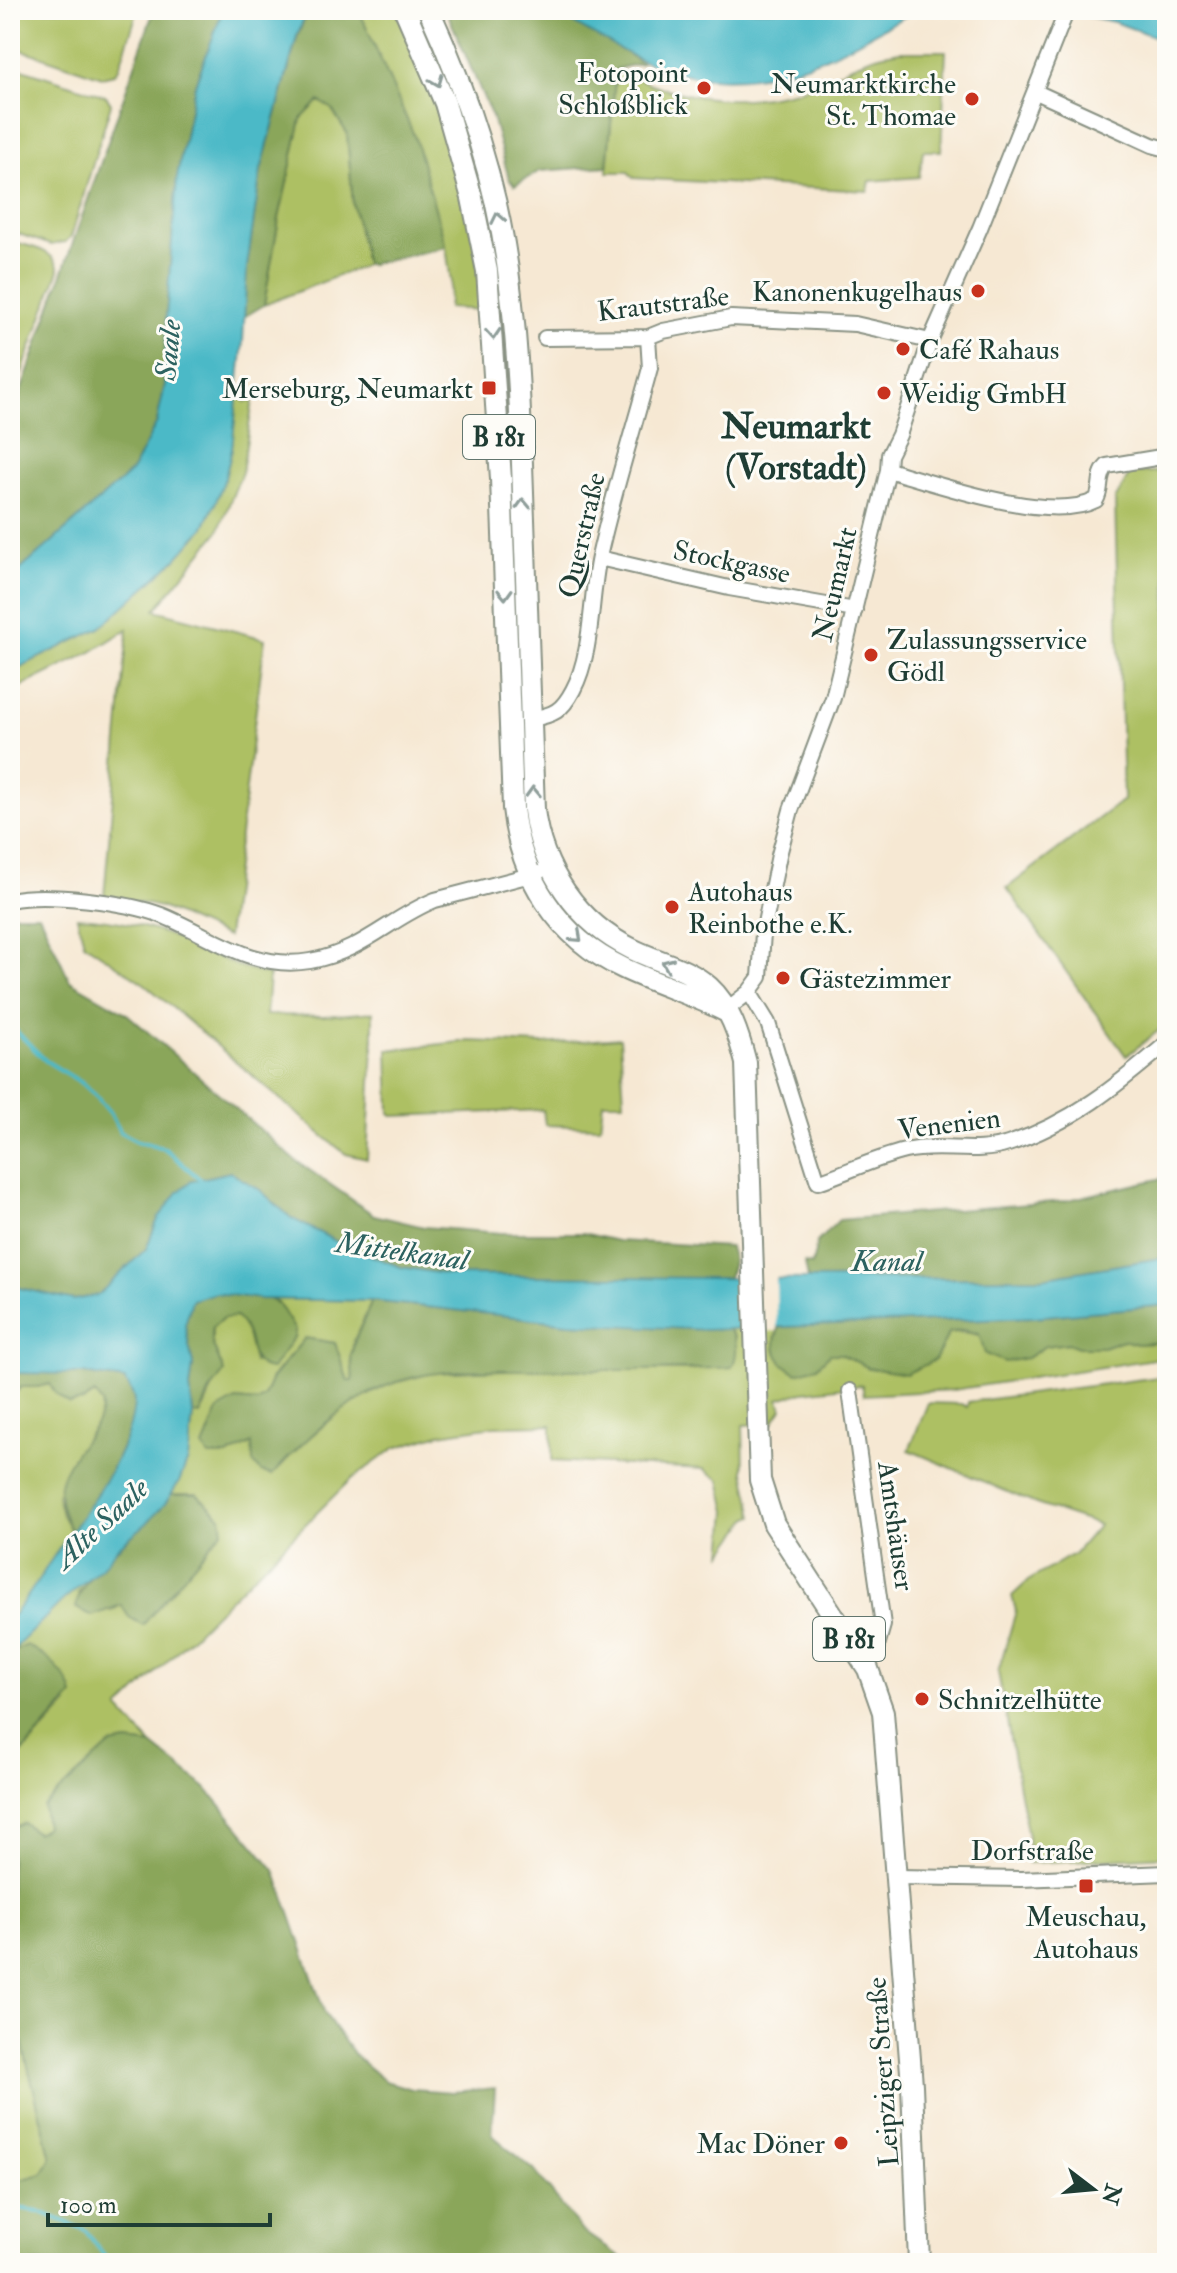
<svg xmlns="http://www.w3.org/2000/svg" width="1177" height="2273" font-family="'IM FELL Double Pica',serif">
<style>
.green{fill:#adc064;stroke:#667e4c;stroke-width:2}
.forest{fill:#8aa65a;stroke:#547247;stroke-width:2}
.water{fill:#4cb9c7;stroke:#367b7e;stroke-width:2}
.pier{fill:#f6e8d3}
.lines{fill:none;stroke-linecap:round;stroke-linejoin:round}
.stream{stroke:#4cb9c7;stroke-width:4}
.street-casing{stroke:#8a9284;stroke-width:18}
.primary-casing{stroke:#8a9284;stroke-width:24}
.street{stroke:#fff;stroke-width:14}
.primary{stroke:#fff;stroke-width:20}
.oneway{stroke:#8f9e9a}
.poi-dot{fill:#c8321e;stroke:#fdfcf7;stroke-width:3}
.labels{text-anchor:middle;stroke-width:6;stroke-linejoin:round;paint-order:stroke}
.shield{fill:#fdfcf7;stroke:#62766e;stroke-width:2}
.shield-label{font-size:26px;font-weight:bold;fill:#1f3d34}
.poi-label{font-size:28px;fill:#1f3d34;stroke:#fdfcf7;text-anchor:start}
.street-label{font-size:28px;fill:#1f3d34;stroke:#fdfcf7}
.water-label{font-size:30px;font-style:italic;fill:#2c6260;stroke:#fdfcf7}
.district-label{font-size:36px;font-weight:bold;fill:#1f3d34;stroke:#fdfcf7}
</style>
<rect width="100%" height="100%" fill="#fdfcf7"/>
<filter id="ink" filterUnits="userSpaceOnUse"><feTurbulence type="fractalNoise" baseFrequency=".0125" numOctaves="2"/><feDisplacementMap in="SourceGraphic" scale="16" xChannelSelector="R" yChannelSelector="G"/><feConvolveMatrix kernelMatrix="1 2 1 2 8 2 1 2 1" color-interpolation-filters="sRGB"/></filter>
<filter id="wash" filterUnits="userSpaceOnUse"><feTurbulence type="fractalNoise" baseFrequency=".006" numOctaves="4" result="noise"/><feDisplacementMap in="SourceGraphic" scale="32" xChannelSelector="R" yChannelSelector="G"/><feGaussianBlur stdDeviation="1.8" result="paint"/><feColorMatrix in="noise" values="0 0 0 0 0 0 0 0 0 0 0 0 0 0 0 0 0 1.4 0 .05"/><feComposite in="paint" operator="in"/></filter>
<g filter="url(#wash)">
<rect width="100%" height="100%" fill="#f6e8d3"/>
<!-- green -->
<path class="green" d="M10 10H138L119 68 114 74 102 77 10 46Z
M359 10H396L431 87 475 246 483 310 448 308 451 282 446 247 415 138Z
M900 51H946L941 151H923L919 177 870 181 868 191 649 179 634 178 628 172H607L616 69C675 98 731 108 796 91 822 84 845 67 870 58 879 54 890 53 900 51Z
M10 65 106 96 111 104 71 237 65 242 51 245 10 231Z
M319 101 331 108 347 133 353 205 366 265 264 305 279 219 301 119Z
M10 241C28 246 55 249 59 270L10 405Z
M237 395 245 402 253 400 242 472 218 532 155 610 265 639 227 937 161 907 104 896 128 629 91 652 10 692V672L100 628 175 560 203 529 225 478 232 449Z
M1167 471V1024L1126 1056 1007 888 1123 800 1115 500 1130 473Z
M77 917C112 919 148 926 181 940 210 952 237 969 269 975L266 1015 324 1016 373 1012V1046L367 1159 346 1154 328 1140 146 985 84 943Z
M620 1038 624 1102H603L600 1127 545 1125 543 1110 394 1116 390 1113 388 1050 469 1041 542 1044Z
M269 1299 372 1301 354 1340 351 1356 354 1381 348 1382 335 1343 305 1338 272 1378 264 1397 257 1402 236 1400 227 1456 253 1443 272 1475 299 1446 345 1408 387 1385 432 1373 500 1370H694L735 1337 729 1329 780 1327 775 1337 817 1367 829 1354H841L869 1368 935 1360 948 1333C978 1328 1001 1345 1027 1358L1045 1346 1068 1343 1079 1347H1103L1123 1340 1137 1344 1167 1342V1357L953 1390 864 1395 862 1385 803 1392 779 1399 782 1409 772 1424 743 1425 744 1472 754 1516 748 1519 723 1554 727 1511 720 1480 704 1469 552 1461V1425L494 1426 440 1434 395 1448 350 1480 119 1709 152 1745 127 1742 47 1827 36 1833 24 1823 10 1829V1766L68 1704 16 1650 10 1656V1398L21 1387H37L50 1384 56 1394 83 1401 96 1394 102 1404 100 1420 85 1439 57 1495 62 1515 94 1570 89 1581 78 1593 111 1611 121 1605 178 1494H171C187 1470 191 1441 193 1414L200 1415C210 1400 210 1385 224 1372L212 1343V1328L223 1318 236 1317 245 1325 254 1362 286 1347 295 1336 279 1304Z
M1167 1376V1856L1028 1863V1837L998 1672 1016 1611 1012 1596 1028 1581 1075 1553 1099 1525 1036 1504 909 1450 928 1403 961 1404 967 1407 968 1402Z
M10 1994 51 2158 42 2174 13 2182 10 2187Z"/>
<!-- forest -->
<path class="forest" d="M154 10H223L195 85 177 177 166 317 165 385 157 422 132 471 10 579V423Z
M308 10H359L415 138 446 247 366 265 353 205 347 133 331 108 319 101 301 119 279 218 264 305 244 317 247 267 261 170 297 38Z
M446 10H557L642 63 616 69 607 166 540 171 515 185 509 179 492 117Z
M10 914H39L70 981 126 1013 295 1160 374 1215 424 1227 501 1233H583L617 1241 730 1247C734 1259 734 1268 726 1279L450 1275 401 1267 343 1245 291 1218 260 1190 230 1172 191 1181 158 1219 146 1249 98 1295 74 1300 10 1286Z
M1167 1177V1257L1042 1278 808 1279 805 1263 812 1265 817 1242 839 1220 1064 1201Z
M215 1292 269 1299 279 1304 295 1330V1335L272 1369C243 1367 257 1335 236 1317L223 1318 212 1328V1343L224 1372 210 1391 200 1415 193 1414 190 1388 193 1365 185 1325 192 1300Z
M372 1301 569 1323 729 1329C738 1340 738 1355 732 1367 663 1372 594 1369 525 1370 479 1370 430 1368 386 1386 341 1404 305 1440 272 1475L261 1472 253 1462 252 1443 227 1456H209L203 1447 218 1410 236 1400 257 1402 264 1397 272 1378 305 1338 335 1343 348 1381H353L351 1356 355 1340Z
M1167 1305V1342L1137 1344 1123 1340 1103 1347H1078L1068 1343 1045 1346 1027 1358 1005 1362 985 1354 979 1334 963 1330 949 1333 935 1360 906 1374 869 1368 841 1354H830L817 1367 797 1373C777 1363 769 1348 780 1327L1034 1317Z
M23 1372 83 1374 125 1380C128 1385 133 1391 134 1397 141 1424 90 1511 72 1533 49 1491 59 1474 87 1437 96 1425 100 1419 102 1404L95 1394 83 1401 69 1404 56 1394 50 1384 37 1387H21L10 1398V1373Z
M171 1494H197L221 1517 223 1530 143 1625 129 1617 121 1605 92 1616 76 1608C80 1568 148 1530 171 1494Z
M27 1645C45 1655 69 1674 73 1695L10 1766V1656L16 1650Z
M127 1742 152 1745 206 1788 275 1870 325 2014 355 2056 385 2081 412 2089 453 2092 495 2088 492 2135 534 2170 581 2230 629 2263H10V2187L13 2182 42 2174 51 2158 10 1994V1829L24 1823 36 1833 46 1827 43 1806 110 1745Z"/>
<!-- water -->
<path class="water" d="M223 10H307L297 36 261 170 247 267 243 341 232 449 225 478 215 504 203 529 175 560 100 628 10 672V579L132 471 157 422 165 385 166 317 177 177 195 85Z
M557 10H918C888 24 861 42 831 55 755 88 685 88 614 46 596 35 572 25 557 10Z
M1059 10H1167V41L1114 22Z
M230 1172 260 1190 291 1218 343 1245 401 1267 450 1275 808 1279 1042 1278 1167 1257V1305L1034 1317 706 1330 569 1323 372 1301 260 1299 215 1293 192 1300 185 1325 193 1365 190 1388 193 1414 188 1460 179 1482 165 1504 146 1524 117 1548 102 1567 62 1601 10 1653V1618C28 1599 41 1575 56 1553 83 1514 132 1451 134 1402 134 1394 129 1387 125 1380L83 1374 10 1373V1286L74 1300 98 1295 146 1249 158 1219 178 1192 191 1181Z"/>
<!-- pier -->
<path class="pier" d="M740 1275H776L777 1331 742 1333Z"/>
<g class="lines">
<!-- stream -->
<path class="stream" d="M10 1025 46 1061 82 1083 95 1095 111 1114 120 1132 137 1141 164 1148 200 1179
M10 2207 38 2211 85 2230 110 2263"/>
</g>
</g>
<g filter="url(#ink)">
<g class="lines">
<!-- street casing -->
<g class="street-casing">
<path id="street" d="M1036 92 1152 145 1167 149
M545 338 648 337 663 331 731 318 855 324 930 341
M888 470C937 484 1050 524 1096 500 1103 489 1097 476 1107 466L1167 456
M599 558 729 588 855 610
M531 719C554 715 562 711 573 690 593 653 590 598 599 557 613 494 633 431 650 368L648 337
M10 900C45 892 127 902 161 915 211 935 252 971 310 961 362 952 390 918 435 900L538 873
M749 992 768 1023 818 1182C847 1172 876 1158 905 1151 938 1143 975 1155 1008 1144 1070 1124 1118 1085 1167 1043
M725 1011 749 992 760 977 763 933 779 855 791 810 833 698 888 470 889 455 899 435 930 341 980 228 1067 10
M850 1391 883 1625 875 1653 863 1662
M897 1877 1021 1879 1167 1873"/>
</g>
<!-- primary casing -->
<g class="primary-casing">
<path id="primary" d="M405 10 445 103 472 198 487 271 501 479 513 808C520 877 558 938 623 968 656 984 692 994 725 1011
M429 10C470 100 501 196 511 295 520 369 521 444 524 519 527 616 531 713 534 810 541 869 578 923 632 949 658 962 688 968 709 987 730 1006 739 1036 746 1063L760 1480 774 1524 868 1669 883 1712 912 2085 919 2263"/>
</g>
<!-- street -->
<use href="#street" class="street"/>
<!-- primary -->
<use href="#primary" class="primary"/>
</g>
<!-- one-way arrows -->
<defs><path id="oneway-chevron" d="M-2-3.5L2.5 0L-2 3.5" fill="none" stroke-width="1.6" stroke-linecap="round" stroke-linejoin="round" transform="scale(2)"/></defs>
<g class="oneway">
<use href="#oneway-chevron" transform="translate(437 81) rotate(68)"/>
<use href="#oneway-chevron" transform="translate(498 218) rotate(-102)"/>
<use href="#oneway-chevron" transform="translate(493 334) rotate(86)"/>
<use href="#oneway-chevron" transform="translate(523 504) rotate(-92)"/>
<use href="#oneway-chevron" transform="translate(505 594) rotate(88)"/>
<use href="#oneway-chevron" transform="translate(533 792) rotate(-92)"/>
<use href="#oneway-chevron" transform="translate(577 937) rotate(42)"/>
<use href="#oneway-chevron" transform="translate(667 964) rotate(-157)"/>
</g>
</g>
<!-- markers -->
<g class="poi-dot">
<circle cx="704" cy="88" r="8"/>
<circle cx="972" cy="99" r="8"/>
<circle cx="978" cy="291" r="8"/>
<circle cx="903" cy="349" r="8"/>
<rect x="481" y="380" width="16" height="16" rx="4"/>
<circle cx="884" cy="393" r="8"/>
<circle cx="871" cy="655" r="8"/>
<circle cx="672" cy="907" r="8"/>
<circle cx="783" cy="978" r="8"/>
<circle cx="922" cy="1699" r="8"/>
<rect x="1078" y="1878" width="16" height="16" rx="4"/>
<circle cx="841" cy="2143" r="8"/>
</g>
<g class="labels">
<!-- shield labels -->
<g class="shield">
<rect x="463" y="415" width="72" height="44" rx="6"/>
<rect x="813" y="1617" width="72" height="44" rx="6"/>
</g>
<g class="shield-label">
<text x="499" y="446">B 181</text>
<text x="849" y="1648">B 181</text>
</g>
<!-- poi labels -->
<g class="poi-label">
<text x="688" y="82" text-anchor="end">Fotopoint<tspan x="688" dy="32">Schloßblick</tspan></text>
<text x="956" y="93" text-anchor="end">Neumarktkirche<tspan x="956" dy="32">St. Thomae</tspan></text>
<text x="962" y="301" text-anchor="end">Kanonenkugelhaus</text>
<text x="919" y="359">Café Rahaus</text>
<text x="473" y="398" text-anchor="end">Merseburg, Neumarkt</text>
<text x="900" y="403">Weidig GmbH</text>
<text x="887" y="649">Zulassungsservice<tspan x="887" dy="32">Gödl</tspan></text>
<text x="688" y="901">Autohaus<tspan x="688" dy="32">Reinbothe e.K.</tspan></text>
<text x="799" y="988">Gästezimmer</text>
<text x="938" y="1709">Schnitzelhütte</text>
<text x="1086" y="1926" text-anchor="middle">Meuschau,<tspan x="1086" dy="32">Autohaus</tspan></text>
<text x="825" y="2153" text-anchor="end">Mac Döner</text>
</g>
<!-- street labels -->
<g class="street-label">
<text transform="translate(663 303) rotate(-7)" y="10">Krautstraße</text>
<text transform="translate(581 535) rotate(-77)" y="10">Querstraße</text>
<text transform="translate(732 561) rotate(12)" y="10">Stockgasse</text>
<text transform="translate(834 584) rotate(-77)" y="10">Neumarkt</text>
<text transform="translate(949 1123) rotate(-7)" y="10">Venenien</text>
<text transform="translate(897 1526) rotate(82)" y="10">Amtshäuser</text>
<text x="1032" y="1860">Dorfstraße</text>
<text transform="translate(882 2072) rotate(-94)" y="10">Leipziger Straße</text>
</g>
<!-- water labels -->
<g class="water-label">
<text transform="translate(168 350) rotate(-85)" y="10">Saale</text>
<text transform="translate(402 1251) rotate(8)" y="10">Mittelkanal</text>
<text x="887" y="1271">Kanal</text>
<text transform="translate(101 1523) rotate(-43)" y="10">Alte Saale</text>
</g>
<!-- district labels -->
<g class="district-label">
<text x="796" y="438">Neumarkt<tspan x="796" dy="41">(Vorstadt)</tspan></text>
</g>
</g>
<!-- margin -->
<rect width="1177" height="2273" fill="none" stroke="#fdfcf7" stroke-width="40"/>
<!-- north arrow -->
<g transform="translate(1093 2189) rotate(106)" stroke="#fdfcf7" stroke-width="6" paint-order="stroke">
<path d="M0-6L14 30L0 20L-14 30Z" fill="#1f3d34"/>
<text y="-12" font-size="22" font-weight="bold" text-anchor="middle" fill="#1f3d34">N</text>
</g>
<!-- scale -->
<path d="M48 2213v12h222v-12" fill="none" stroke="#1f3d34" stroke-width="4"/>
<text x="60" y="2213" font-size="24" fill="#1f3d34" stroke="#fdfcf7" stroke-width="6" paint-order="stroke">100 m</text>
</svg>
